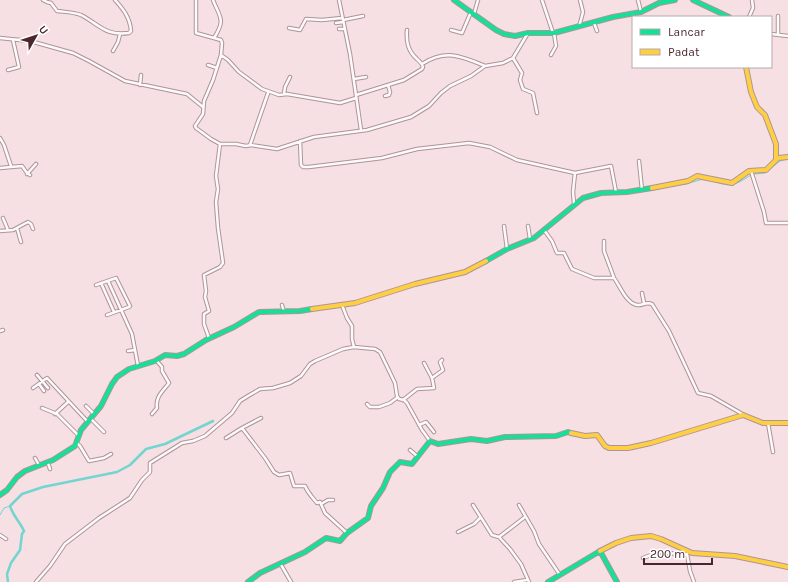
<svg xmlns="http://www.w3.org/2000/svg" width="788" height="582" font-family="Karla,sans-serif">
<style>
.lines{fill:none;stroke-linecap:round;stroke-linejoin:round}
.stream{stroke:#74d4d0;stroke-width:1}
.canal{stroke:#74d4d0;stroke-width:2.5}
.street-casing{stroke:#ad9499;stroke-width:4.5}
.fast-casing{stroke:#ad9499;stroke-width:6}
.slow-casing{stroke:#ad9499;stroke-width:6}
.street{stroke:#fefafb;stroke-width:2.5}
.fast{stroke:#16e098;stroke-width:4}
.slow{stroke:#ffcf43;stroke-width:4}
</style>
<rect width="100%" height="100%" fill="#f6e0e3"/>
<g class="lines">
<!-- stream -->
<path class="stream" d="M754 174 765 173 780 161 788 159
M710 180C729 187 733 187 751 175
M629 193 686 184 703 179
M0 515 4 508 10 506"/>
<!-- canal -->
<path class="canal" d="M8 582 7 574 11 563 20 550 22 534 24 531C20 522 13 516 10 506L22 494 43 487 117 472 130 465 146 449 165 444 213 421"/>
<!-- street casing -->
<g class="street-casing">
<path id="street" d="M43 0 47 2 51 3 57 11C65 12 73 12 81 15 100 25 105 36 129 33L131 31C130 18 124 10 115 0
M196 0V33L221 40 222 43 221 55 228 60 239 72 262 89 279 95 287 94 340 103 356 98
M213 0C220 18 226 19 214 38
M339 0 350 54 361 130
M542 0 553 33
M638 0 641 12
M474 14 478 0
M749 17 753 8 752 0
M343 20 363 16
M336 23 343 22
M594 23 597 31
M579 27 583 12 580 0
M289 28 300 30 306 19 322 20 342 18
M339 29H345
M451 30 462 33 471 12
M771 34 788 36
M778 35V16
M0 38 30 41 73 53 89 61 125 81 187 94 203 107
M113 51 118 42 120 34
M551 55 556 46 554 33
M513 58 522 73 520 80 523 89 533 93 537 113
M422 64C446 49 461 56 485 66
M208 65 217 68
M8 70 19 67 13 40
M354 79 366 77
M140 85 141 75
M284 94 285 87 290 77
M356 95 404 80 422 69 423 67C422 63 420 62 417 59 408 51 406 42 407 30
M385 96 389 95 390 92 388 85
M0 138 4 145 11 166
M300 141 301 165 303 167H309L382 158 417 149 469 143 490 147 517 160 575 173 611 166 616 192
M220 144H236L246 146 251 145 277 149 314 137 367 130 411 117 429 106 441 93 450 86 471 76 485 66 503 63 513 58 528 33
M250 145 268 93
M639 161 642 190
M0 168 22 166 27 173 30 175
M751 171 764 212 766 223H788
M27 174 36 164
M574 204 573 192 575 173
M3 218 8 230
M504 226 507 249
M528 226 530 239
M17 228 21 242
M544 230 552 241 557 253H564L572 269 594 278H614C620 286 626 303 637 305 643 306 646 301 652 304L669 331 698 393 711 396 744 415
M0 231 13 230 28 222 31 224 33 229
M604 241V251L614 278
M108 281 132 334 138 366
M101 283 114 312
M96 285 116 278 130 306 129 307 107 315
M642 293 644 303
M282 305 284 312
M342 305 347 318 352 326V339L354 347 375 349 380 352 395 383 397 396 399 399 404 400 407 403 422 430 430 441
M0 331 3 330
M209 338 204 324V314L209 311 205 297 206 291 204 275 220 267 223 263 218 228 216 202 218 189 216 176 220 144 211 139 196 128 195 126 203 114 204 101 213 80 221 55
M128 351 135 350
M37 375 48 388
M432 378 443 370 440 362 442 360
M39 384 44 391
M33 388 47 378 88 422
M403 400 417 389 434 388 432 378 424 363
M367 404 370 407H379L390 403 398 397
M86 406 94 414
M42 408 57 414 79 436
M55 414 68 402
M152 414 157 408C155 397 163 391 169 383L162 371V367L156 360
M261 418 242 428 265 458 274 472 279 475 290 473 294 486H305C308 493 312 497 317 503L320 502 325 513 347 533
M91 419 104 432
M768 423 773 452
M419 425 426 422 434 432
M226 438 242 428
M77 443 80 446 89 461 104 458 111 454
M410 450 417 456
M35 458 39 465
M48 463 50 469
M321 504 328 500H333
M473 505 492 535 499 537 510 549 521 564 529 582
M519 505 534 531 539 544 560 575
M458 532 474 524 480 518
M0 535 6 539
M499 537 525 517
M687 554 690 571 694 582
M643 558 659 552 687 555
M280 563 291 582
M36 582 50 566 65 544 99 518 130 498 142 480 150 472V463L182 443 193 441 205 436 232 413 240 401 248 396 260 389 273 388 290 383 301 376 310 364 315 361 343 349 354 347
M514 582 527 580"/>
</g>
<!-- fast casing -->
<g class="fast-casing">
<path id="fast" d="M454 0 496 30 504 34 515 36 528 33H554L613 17 641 12 659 3 675 0
M693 0 729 17
M486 261 507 249 534 238 583 198 601 193 627 192 652 188
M0 495 7 490 17 477 25 471 53 460 75 446 81 430 101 406 112 384 117 377 129 369 155 361 165 355 177 356 184 354 206 340 234 327 259 312 300 311 312 309
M248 582 260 573 305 552 326 538 340 541 347 533 368 518 371 506 383 488 390 472 400 462 412 464 430 441 438 444 471 439 487 441 505 437 556 436 568 432 571 433
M548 582 600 551 617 582"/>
</g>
<!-- slow casing -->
<g class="slow-casing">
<path id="slow" d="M746 67 751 92 757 107 765 115 776 144V159
M652 188 688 181 697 176 732 183 749 171 766 170 778 158 788 157
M312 309 355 303 415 284 465 272 486 261
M571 433 585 436 597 435 605 446 609 448H628L651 443 743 415 763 423H788
M600 551 616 543 631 538 651 536 661 539 692 553 735 556 788 567"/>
</g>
<!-- street -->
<use href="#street" class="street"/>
<!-- fast -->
<use href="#fast" class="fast"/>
<!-- slow -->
<use href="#slow" class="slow"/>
</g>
<!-- legend -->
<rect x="632" y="16" width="140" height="52" fill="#ffffff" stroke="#b7a9ab"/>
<rect x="640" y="29" width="20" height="6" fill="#16e098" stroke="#b7a9ab"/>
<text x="668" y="36" font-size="12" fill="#4b272d">Lancar</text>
<rect x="640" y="49" width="20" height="6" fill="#ffcf43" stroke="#b7a9ab"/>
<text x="668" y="56" font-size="12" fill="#4b272d">Padat</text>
<!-- north arrow -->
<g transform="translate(36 36) rotate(51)" stroke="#ffffff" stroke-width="3" paint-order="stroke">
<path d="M0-3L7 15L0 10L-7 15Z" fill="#4b272d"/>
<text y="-6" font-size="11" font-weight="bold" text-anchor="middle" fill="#4b272d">U</text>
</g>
<!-- scale -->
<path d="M644 558v6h68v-6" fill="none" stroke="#4b272d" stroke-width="2"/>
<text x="650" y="558" font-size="12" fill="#4b272d" stroke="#ffffff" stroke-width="3" paint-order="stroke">200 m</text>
</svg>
